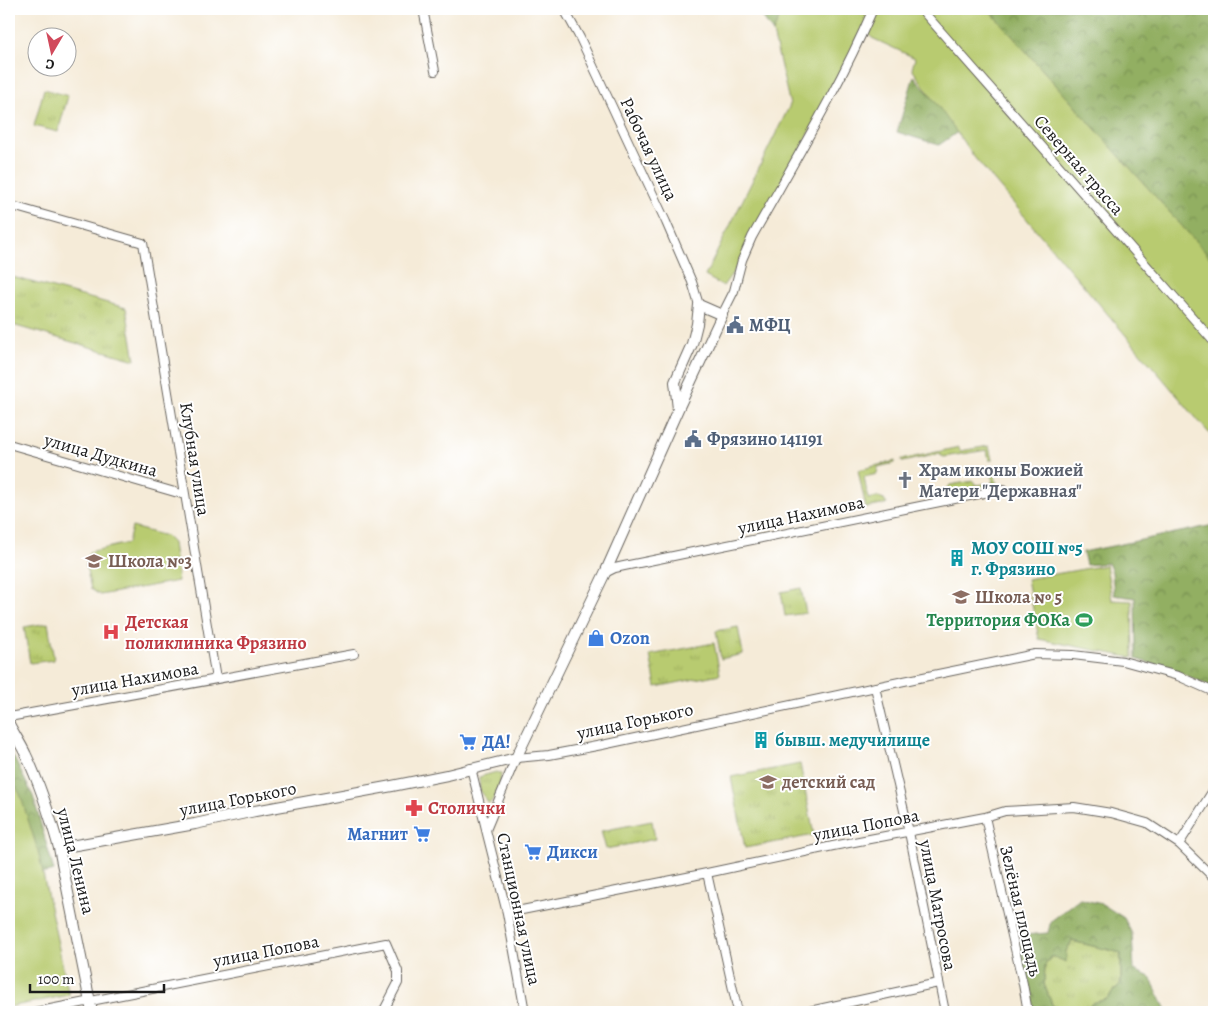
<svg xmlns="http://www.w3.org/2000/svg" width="1223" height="1021" font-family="Alegreya,serif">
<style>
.grass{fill:url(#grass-tufts);stroke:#6a7446}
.forest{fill:url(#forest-crowns);stroke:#57663f}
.garden{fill:#b8cb6f;stroke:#6a7446}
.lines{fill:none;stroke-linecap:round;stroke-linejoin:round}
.street-casing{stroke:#68645e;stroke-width:10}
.secondary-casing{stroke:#68645e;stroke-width:12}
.street{stroke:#fff;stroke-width:8}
.secondary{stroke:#fff;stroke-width:10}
.labels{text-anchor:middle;stroke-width:4;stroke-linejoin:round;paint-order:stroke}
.street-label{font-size:18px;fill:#1c1c1c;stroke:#fff}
.service-label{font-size:18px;font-weight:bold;fill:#4e5e75;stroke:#fff;text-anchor:start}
.worship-label{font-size:18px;font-weight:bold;fill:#5b616d;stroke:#fff;text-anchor:start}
.culture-label{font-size:18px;font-weight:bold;fill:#0d838f;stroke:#fff;text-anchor:start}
.education-label{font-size:18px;font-weight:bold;fill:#785e54;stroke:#fff;text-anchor:start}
.leisure-label{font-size:18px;font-weight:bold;fill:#27864d;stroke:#fff;text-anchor:end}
.health-label{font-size:18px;font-weight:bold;fill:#be3a42;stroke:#fff;text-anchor:start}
.shop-label{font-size:18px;font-weight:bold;fill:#366cbe;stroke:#fff;text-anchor:start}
</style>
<defs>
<pattern id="grass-tufts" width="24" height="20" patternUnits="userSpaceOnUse" patternTransform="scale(1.25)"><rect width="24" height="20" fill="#b8cb6f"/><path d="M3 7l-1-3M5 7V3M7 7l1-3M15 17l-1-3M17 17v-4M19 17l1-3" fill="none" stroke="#9eae60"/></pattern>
<pattern id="forest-crowns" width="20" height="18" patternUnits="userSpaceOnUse" patternTransform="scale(1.25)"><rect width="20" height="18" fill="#92af62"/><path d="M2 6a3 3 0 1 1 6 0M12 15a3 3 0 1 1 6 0" fill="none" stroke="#768e50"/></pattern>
</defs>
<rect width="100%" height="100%" fill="#fff"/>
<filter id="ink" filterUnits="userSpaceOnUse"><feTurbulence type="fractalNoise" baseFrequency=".02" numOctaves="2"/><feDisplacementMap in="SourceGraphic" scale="10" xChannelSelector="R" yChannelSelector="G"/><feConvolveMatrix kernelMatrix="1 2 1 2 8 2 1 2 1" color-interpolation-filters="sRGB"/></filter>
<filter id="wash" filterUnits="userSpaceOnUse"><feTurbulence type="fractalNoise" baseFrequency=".0096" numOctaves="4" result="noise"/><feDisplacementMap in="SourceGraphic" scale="20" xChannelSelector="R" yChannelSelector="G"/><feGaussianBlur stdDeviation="1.12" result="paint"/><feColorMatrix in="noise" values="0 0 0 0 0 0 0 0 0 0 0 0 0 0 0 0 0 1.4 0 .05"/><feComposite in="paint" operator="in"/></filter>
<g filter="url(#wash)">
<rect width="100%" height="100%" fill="#f5ebd8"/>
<!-- grass -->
<path class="grass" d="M44 89 68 96 58 132 34 126Z
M9 276 126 308 135 360 9 324Z
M989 446 992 460H989L987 450 944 457 938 454 902 462 901 460 959 447 960 451Z
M895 461V463L878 467 877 474 864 477 868 499 878 497 884 499 887 504 866 508 858 470Z
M993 466 997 485 947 494 946 490 950 485 973 481 976 485 993 483 991 467Z
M801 588 806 613 785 616 781 592Z
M48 623 54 660 30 663 24 627Z
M738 627 743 654 721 659 716 631Z
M714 643 720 674 656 687 650 655Z
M800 764 814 835 745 848 731 777Z
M496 772 501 774C501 783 496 796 490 803H488L480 790 479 777Z
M652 821 655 839 606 849 601 831Z
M1072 941 1121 953V983L1107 999 1092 1003 1086 1012H1055L1044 984 1045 965 1052 956 1066 951Z"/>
<!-- forest -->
<path class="forest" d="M757 9H783L773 33Z
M988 9H1214V262Z
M914 76 959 131 939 145 897 132Z
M1214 525V688L1179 672 1136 659 1135 598 1114 595 1112 572 1108 563 1086 565 1083 552Z
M9 748 33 796 54 871 9 881Z
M1080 899 1102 904 1124 918 1132 934 1134 970 1150 977 1167 1012H1086L1092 1003 1107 999 1121 983V953L1072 941 1066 951V962L1052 956 1045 965 1044 984 1055 1012H1033L1019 947 1026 935 1048 933 1051 921Z"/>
<!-- garden -->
<path class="garden" d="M783 9H988L1214 262V439L974 157 912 69 915 58 872 38 864 30 742 260 723 286 705 276 790 105 773 33Z
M132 527 166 536 173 543 178 581 100 595 91 589 86 566 89 552 128 543Z
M1106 565 1112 600 1132 601 1133 658 1039 639 1027 579Z
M9 775 20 794 38 851 69 995 9 1007Z"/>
</g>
<g filter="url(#ink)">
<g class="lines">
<!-- street casing -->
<g class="street-casing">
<path id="street" d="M423 9 435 71
M564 9 580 38 666 222 692 282 699 305
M921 9 1214 342
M9 205 143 243 216 679
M722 315 734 291 742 260 752 237C794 162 839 88 873 9
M9 444 185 495
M605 573 615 568 624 566 1004 489
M875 687 909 832 945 1012
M9 717 354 654
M471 768 486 829
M985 817 1023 984 1028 1012
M1179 844 1214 789
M707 873 738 1012
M507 913 707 873 833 846 985 817 1005 811 1074 807 1111 813 1147 823 1179 844 1214 878
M35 1012 386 943 398 971V983L383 1012
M525 1012 507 913 486 830 516 758 549 755 602 745 904 681 1035 654 1073 655 1123 661 1178 676 1214 692
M805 1012 938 983"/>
</g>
<!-- secondary casing -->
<g class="secondary-casing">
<path id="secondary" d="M9 724C14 734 21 744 26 755 40 784 50 816 59 848L92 1012
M59 848 195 824 255 811 392 786 447 775 516 758 605 573 678 409 722 315 699 305 697 324 692 344 675 382 678 409"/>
</g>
<!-- street -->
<use href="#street" class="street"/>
<!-- secondary -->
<use href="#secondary" class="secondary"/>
</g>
</g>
<!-- icons -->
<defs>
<g id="civic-bare" transform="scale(1.35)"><path d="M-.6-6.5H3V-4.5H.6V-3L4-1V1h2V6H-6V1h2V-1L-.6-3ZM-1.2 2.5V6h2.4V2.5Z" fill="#5c6f8a" stroke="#fff" stroke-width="2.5" paint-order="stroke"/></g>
<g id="church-bare" transform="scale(1.35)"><path d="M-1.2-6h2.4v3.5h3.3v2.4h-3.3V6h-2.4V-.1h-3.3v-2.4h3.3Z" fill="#6b7280" stroke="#fff" stroke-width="2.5" paint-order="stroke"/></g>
<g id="building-bare" transform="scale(1.35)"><path d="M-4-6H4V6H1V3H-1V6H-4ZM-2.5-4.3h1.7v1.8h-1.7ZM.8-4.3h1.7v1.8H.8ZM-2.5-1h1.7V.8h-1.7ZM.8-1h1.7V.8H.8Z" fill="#0f9aa8" stroke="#fff" stroke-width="2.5" paint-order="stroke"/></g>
<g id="school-bare" transform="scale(1.35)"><path d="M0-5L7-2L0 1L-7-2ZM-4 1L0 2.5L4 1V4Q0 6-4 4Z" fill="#8d6e63" stroke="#fff" stroke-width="2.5" paint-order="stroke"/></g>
<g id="stadium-bare" transform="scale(1.35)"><path d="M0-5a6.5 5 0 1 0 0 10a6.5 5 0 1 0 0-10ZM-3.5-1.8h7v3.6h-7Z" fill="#2e9e5b" stroke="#fff" stroke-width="2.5" paint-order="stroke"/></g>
<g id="hospital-bare" transform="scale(1.35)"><path d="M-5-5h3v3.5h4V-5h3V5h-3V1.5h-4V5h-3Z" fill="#e0444e" stroke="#fff" stroke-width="2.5" paint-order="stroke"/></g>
<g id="shop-bare" transform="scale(1.35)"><path d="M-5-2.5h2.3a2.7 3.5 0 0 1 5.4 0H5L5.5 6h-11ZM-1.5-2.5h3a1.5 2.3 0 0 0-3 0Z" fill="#3f7fe0" stroke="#fff" stroke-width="2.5" paint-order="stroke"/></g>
<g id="supermarket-bare" transform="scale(1.35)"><path d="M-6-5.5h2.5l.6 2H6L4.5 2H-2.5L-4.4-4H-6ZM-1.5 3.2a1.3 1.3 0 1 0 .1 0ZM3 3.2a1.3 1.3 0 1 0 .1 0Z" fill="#3f7fe0" stroke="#fff" stroke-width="2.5" paint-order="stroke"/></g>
<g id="pharmacy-bare" transform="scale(1.35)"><path d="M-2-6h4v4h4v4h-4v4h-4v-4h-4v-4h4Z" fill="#e0444e" stroke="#fff" stroke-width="2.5" paint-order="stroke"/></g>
</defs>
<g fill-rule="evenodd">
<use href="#civic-bare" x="735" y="325"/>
<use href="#civic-bare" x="693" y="439"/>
<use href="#church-bare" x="905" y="480"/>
<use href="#building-bare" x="957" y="558"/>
<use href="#school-bare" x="94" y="561"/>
<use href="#school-bare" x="961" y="597"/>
<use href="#stadium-bare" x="1084" y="620"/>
<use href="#hospital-bare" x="111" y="632"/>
<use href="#shop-bare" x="596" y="638"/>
<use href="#building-bare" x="761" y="740"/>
<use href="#supermarket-bare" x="468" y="742"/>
<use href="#school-bare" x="768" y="782"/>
<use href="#pharmacy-bare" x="414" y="808"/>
<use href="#supermarket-bare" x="422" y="834"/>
<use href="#supermarket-bare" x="533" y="852"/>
</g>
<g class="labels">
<!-- street labels -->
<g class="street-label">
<text transform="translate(649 149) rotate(65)" y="6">Рабочая улица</text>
<text transform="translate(1079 165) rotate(49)" y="6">Северная трасса</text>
<text transform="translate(101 455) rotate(16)" y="6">улица Дудкина</text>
<text transform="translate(195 459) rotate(81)" y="6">Клубная улица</text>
<text transform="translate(801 515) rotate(-12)" y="6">улица Нахимова</text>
<text transform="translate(135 679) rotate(-10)" y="6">улица Нахимова</text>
<text transform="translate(635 721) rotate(-12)" y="6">улица Горького</text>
<text transform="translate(238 799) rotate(-11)" y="6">улица Горького</text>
<text transform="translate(866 825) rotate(-11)" y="6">улица Попова</text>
<text transform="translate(76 861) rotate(76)" y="6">улица Ленина</text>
<text transform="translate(938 905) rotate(79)" y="6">улица Матросова</text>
<text transform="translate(519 909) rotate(78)" y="6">Станционная улица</text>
<text transform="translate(1021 911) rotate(77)" y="6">Зелёная площадь</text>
<text transform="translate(266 951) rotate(-11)" y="6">улица Попова</text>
</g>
<!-- service labels -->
<g class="service-label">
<text x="749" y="331">МФЦ</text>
<text x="707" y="445">Фрязино 141191</text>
</g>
<!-- worship labels -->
<g class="worship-label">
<text x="919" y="476">Храм иконы Божией<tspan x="919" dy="21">Матери "Державная"</tspan></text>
</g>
<!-- culture labels -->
<g class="culture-label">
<text x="971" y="554">МОУ СОШ №5<tspan x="971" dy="21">г. Фрязино</tspan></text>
<text x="775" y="746">бывш. медучилище</text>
</g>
<!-- education labels -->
<g class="education-label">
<text x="108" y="567">Школа №3</text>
<text x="975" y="603">Школа № 5</text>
<text x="782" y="788">детский сад</text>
</g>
<!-- leisure labels -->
<g class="leisure-label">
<text x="1070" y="626">Территория ФОКа</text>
</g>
<!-- health labels -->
<g class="health-label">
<text x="125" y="628">Детская<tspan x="125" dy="21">поликлиника Фрязино</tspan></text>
<text x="428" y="814">Столички</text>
</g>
<!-- shop labels -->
<g class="shop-label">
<text x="610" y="644">Ozon</text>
<text x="482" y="748">ДА!</text>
<text x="408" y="840" text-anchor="end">Магнит</text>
<text x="547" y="858">Дикси</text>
</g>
</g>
<!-- margin -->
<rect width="1223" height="1021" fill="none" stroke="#fff" stroke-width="30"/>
<!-- north arrow -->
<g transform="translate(52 52) rotate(189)"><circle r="24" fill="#ffffff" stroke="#a4a4a4"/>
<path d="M0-4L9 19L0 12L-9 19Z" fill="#d1495b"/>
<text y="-8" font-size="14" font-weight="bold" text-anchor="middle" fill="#1c1c1c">С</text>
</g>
<!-- scale -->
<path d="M30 984v8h134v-8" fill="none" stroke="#1c1c1c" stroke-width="2.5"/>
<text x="38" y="984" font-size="15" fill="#1c1c1c" stroke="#ffffff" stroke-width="4" paint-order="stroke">100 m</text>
</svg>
